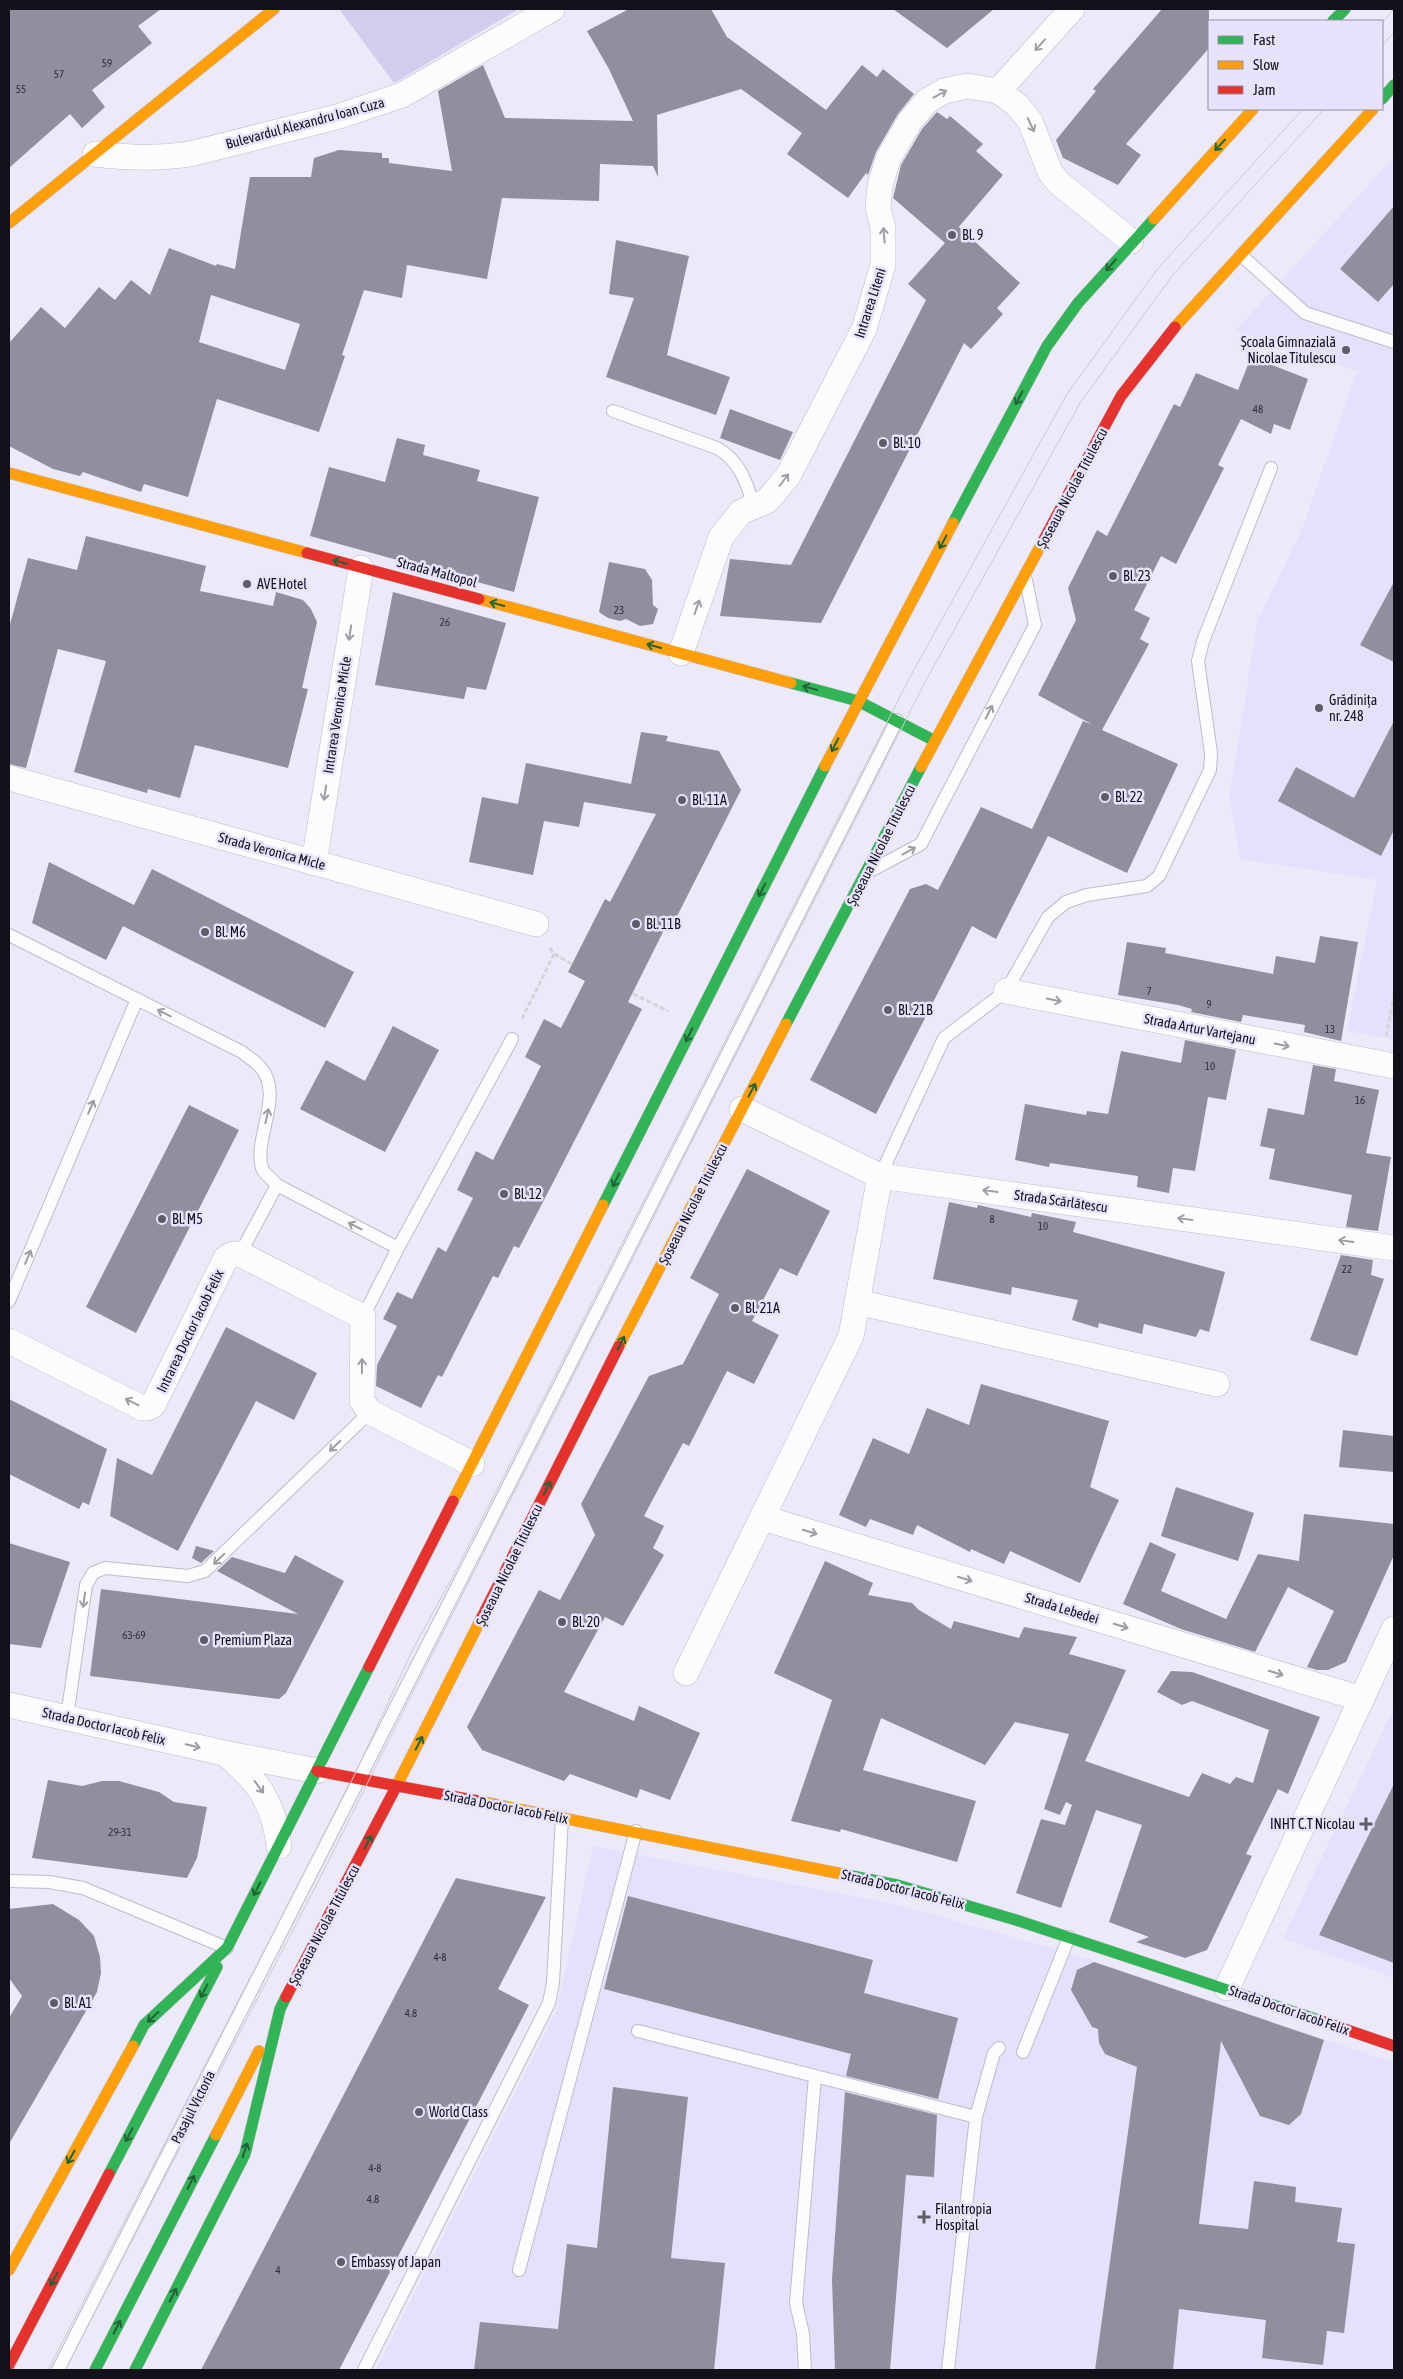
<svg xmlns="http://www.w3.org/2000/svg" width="1403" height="2379" font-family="'Asap Condensed',sans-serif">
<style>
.built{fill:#e5e0fb}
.green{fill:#d2cced}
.building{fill:#918e9d;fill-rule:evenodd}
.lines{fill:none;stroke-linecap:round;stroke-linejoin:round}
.lane-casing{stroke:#bebcc9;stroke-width:14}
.street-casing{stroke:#bebcc9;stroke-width:26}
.fast-casing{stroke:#bebcc9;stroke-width:12}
.slow-casing{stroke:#bebcc9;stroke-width:12}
.jam-casing{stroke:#bebcc9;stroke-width:12}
.path{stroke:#d4d3d8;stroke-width:3;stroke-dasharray:5 2.5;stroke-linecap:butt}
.lane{stroke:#fcfcfe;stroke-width:12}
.street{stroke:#fcfcfe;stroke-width:25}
.fast{stroke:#30b455;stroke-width:11}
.slow{stroke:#ff9f0a;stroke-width:11}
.jam{stroke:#e5322d;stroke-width:11}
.tram{stroke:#cccacf;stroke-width:1}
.oneway{stroke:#9e9ea2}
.oneway2{stroke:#216237}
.poi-dot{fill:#5e5c67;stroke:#e7e3ff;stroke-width:2}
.labels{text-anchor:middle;stroke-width:5;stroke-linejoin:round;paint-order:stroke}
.number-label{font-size:11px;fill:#32303a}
.street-label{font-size:14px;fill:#121019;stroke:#e7e3ff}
.poi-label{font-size:14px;fill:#121019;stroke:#e7e3ff;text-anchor:start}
</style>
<rect width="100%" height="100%" fill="#ece9f9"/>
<!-- built -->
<path class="built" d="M1394 157V1040L1347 1031 1377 880 1240 859 1229 797 1258 619 1301 532 1357 371 1236 330Z
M1393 1710 1394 1711V1978L1283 1938Z
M593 1846 895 1904 1070 1953 1394 2063V2370H376L556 2012Z"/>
<!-- green -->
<path class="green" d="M339 9H519L394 83Z"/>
<!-- building -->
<path class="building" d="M9 9H161L138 26 152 43 92 90 105 107 82 128 70 114 9 168Z
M629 9H711L727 37 826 110 862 65 877 77 883 69 914 94 898 114 876 152 868 175 866 173 848 198 787 154 802 133 741 89 657 115 658 177 653 166 600 164 599 201 502 198 487 279 407 265 402 298 364 290 342 355 345 356 319 432 217 399 188 497 144 484 141 492 83 472 80 476 53 469 9 446V343L41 307 65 328 99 287 115 300 131 280 150 295 169 248 216 266 217 264 235 269 250 177H311L314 158 339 150 382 153V158H389V163L452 171 438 91 483 65 505 118 633 121 609 69 587 31ZM211 295 300 324 285 370 199 342Z
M893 9H994L947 48Z
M1162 9H1209V48L1126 144 1141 155 1118 185 1063 158 1056 140 1096 91 1093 89Z
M937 112 947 119 950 116 983 144 976 151 1003 175 957 229 959 227 1020 283 997 308 1003 314 971 349 964 343 821 623 720 616 730 559 791 565 926 300 908 284 945 243 893 198 901 165 922 129Z
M1394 206V284L1378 302 1340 269Z
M616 240 689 256 667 355 730 377 716 415 606 377 634 298 609 294Z
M1251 357 1308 379 1290 430 1274 424 1271 434 1241 419 1218 465 1224 468 1176 564 1161 556 1134 610 1150 618 1140 639 1149 644 1102 730 1178 764 1127 873 1048 836 996 939 972 926 876 1114 810 1080 910 889 926 884 938 890 981 807 1032 829 1083 721 1093 725 1038 695 1076 620 1068 588 1097 530 1107 536 1174 404 1180 407 1196 373 1238 390Z
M730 409 793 432 780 460 720 438Z
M397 438 425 445 423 455 480 470 477 481 539 497 514 592 310 536 329 467 385 482Z
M86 536 206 566 200 591 273 606 276 592 303 600 311 609 317 622 302 688 308 689 288 768 195 745 180 798 148 789 147 793 74 772 106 661 58 649 26 768 9 764V628L28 558 77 570Z
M609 562 645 569 652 580 653 605 658 609 653 624 640 626 626 619 620 621 608 618 599 612Z
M1394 582V662L1360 645Z
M393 592 506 623 486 690 467 687 464 699 375 685Z
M1394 721V830L1381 856 1278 801 1296 767 1354 798Z
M641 732 668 736 666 741 719 751 741 790 671 928 666 926 628 1002 642 1009 559 1171 519 1248 514 1246 498 1278 493 1276 442 1377 438 1375 421 1408 376 1386 377 1365 397 1326 383 1319 397 1292 412 1299 438 1247 446 1252 473 1198 457 1190 476 1151 493 1160 541 1066 525 1057 544 1019 561 1028 585 981 568 972 605 899 610 902 656 814 584 802 579 827 544 821 533 875 469 862 482 797 518 804 526 763 631 784Z
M49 862 134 905 152 869 354 972 325 1028 123 926 106 960 32 923Z
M1320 936 1358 942 1341 1041 1304 1032 1305 1025 1243 1015 1241 1022 1191 1012 1192 1009 1178 1005 1118 995 1127 942 1166 948 1165 953 1273 974 1276 956 1315 963Z
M393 1026 439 1050 385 1152 300 1109 326 1060 365 1081Z
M1185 1040 1236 1050 1226 1100 1208 1097 1195 1171 1173 1168 1169 1193 1137 1187 1138 1176 1050 1163 1049 1167 1015 1160 1025 1104 1086 1115 1087 1111 1108 1114 1121 1051 1181 1063Z
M1313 1065 1336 1069 1334 1081 1379 1090 1366 1153 1391 1157 1378 1231 1346 1227 1352 1195 1269 1179 1275 1149 1260 1146 1268 1108 1304 1115Z
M189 1105 239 1130 136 1333 86 1307Z
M747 1169 830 1211 797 1276 780 1268 752 1321 779 1335 754 1384 727 1371 689 1446 683 1443 644 1516 664 1526 653 1548 664 1555 623 1626 605 1617 564 1692 634 1721 639 1706 700 1733 670 1800 640 1789 637 1798 570 1774 564 1781 482 1750 467 1727 539 1590 560 1600 595 1535 581 1504 649 1376 683 1364 719 1294 690 1278Z
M949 1202 977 1208 978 1205 1031 1217 1032 1213 1076 1222 1073 1232 1225 1272 1209 1332 1200 1329 1196 1337 1144 1324 1142 1334 1099 1323 1098 1328 1072 1320 1078 1300 1012 1287 1011 1295 933 1279Z
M1341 1255 1373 1260 1371 1275 1384 1279 1357 1356 1310 1340Z
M226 1327 317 1373 294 1420 256 1401 178 1551 110 1516 117 1458 152 1475Z
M981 1384 1109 1421 1090 1487 1119 1500 1080 1583 1010 1551 1004 1564 971 1549 970 1552 917 1525 913 1535 870 1519 866 1527 839 1515 873 1438 909 1454 927 1408 969 1425Z
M9 1399 107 1449 89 1505 83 1502 79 1509 9 1474Z
M1343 1430 1394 1436V1472L1339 1467Z
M1176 1487 1254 1513 1238 1561 1161 1536Z
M1304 1514 1394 1524V1555L1346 1662 1328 1670H1317L1307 1667 1334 1611 1288 1587 1255 1652 1181 1629 1123 1604 1150 1542 1176 1554 1161 1591 1226 1619 1258 1554 1299 1561Z
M9 1543 70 1562 41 1648 9 1644Z
M196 1546 214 1551 201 1563 192 1558Z
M295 1555 344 1581 286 1693 279 1699 90 1676 101 1589 298 1614 217 1571 232 1557 285 1573Z
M825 1561 873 1583 868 1595 912 1603 919 1610 951 1629 954 1621 1019 1638 1024 1627 1077 1637 1069 1654 1126 1670 1085 1761 1189 1797 1202 1773 1230 1784 1236 1777 1253 1783 1269 1730 1192 1701 1182 1705 1157 1692 1171 1671 1192 1672 1320 1717 1288 1794 1278 1789 1246 1854 1252 1856 1207 1950 1185 1958 1136 1942 1149 1937 1109 1922 1142 1825 1096 1810 1061 1908 1016 1893 1041 1819 1065 1825 1072 1805 1066 1802 1060 1815 1044 1809 1069 1734 1015 1722 985 1765 881 1718 863 1770 976 1801 957 1862 841 1829 840 1832 791 1821 832 1700 774 1673Z
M48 1780 82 1786 102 1781H119L159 1792 174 1802 207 1807 197 1858 187 1878 32 1858Z
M1394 1784V1963L1319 1935Z
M456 1878 546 1897 498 1989 529 2005 339 2370H201Z
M628 1896 873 1960 864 1993 958 2018 938 2099 846 2076 851 2054 604 1989Z
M53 1904 79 1920 94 1936 100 1957 101 1973 97 1992 9 2144V2018L22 1996 9 1978V1909Z
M1094 1962 1324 2040 1301 2114 1289 2125 1260 2116 1221 2041 1199 2224 1248 2229 1254 2181 1296 2187 1295 2202 1342 2208 1337 2242 1355 2244 1344 2333 1327 2331 1323 2365 1262 2358 1266 2320 1179 2309 1173 2370H1095L1137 2067 1105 2054 1099 2043 1098 2029 1092 2027 1071 1990 1077 1970Z
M613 2087 688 2097 671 2258 725 2263 714 2370H474L480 2322 558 2329 567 2244 597 2248Z
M845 2092 937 2115 934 2177 906 2175 890 2370H835L832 2279Z"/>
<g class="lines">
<!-- lane casing -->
<g class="lane-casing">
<path id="lane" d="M1241 255 1305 313 1394 342
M613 411 717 448C740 461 747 483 754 507
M872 870 921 844 1035 625 1026 580
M9 935 242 1052C248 1057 255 1061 260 1067 285 1094 253 1138 262 1168 264 1174 273 1180 277 1185L398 1248
M880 1176 944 1038 1006 991 1048 917 1066 902 1087 895 1147 886 1159 876 1210 770 1211 753 1198 661 1203 641 1271 468
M240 1254 277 1185
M9 1301 137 999
M363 1317 398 1248 512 1039
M67 1717 86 1585 93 1573 105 1568 188 1576 205 1571 370 1412
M9 1881 49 1882 83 1888 227 1948
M638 2031 976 2117
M1023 2052 1069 1937
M519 2270 636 1831
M58 2370C340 1821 617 1270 897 720
M364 2370 549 2003 553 1983 562 1818
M805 2370 803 2334 796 2303 815 2076
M948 2370 976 2117 994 2053 999 2048"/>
</g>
<!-- street casing -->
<g class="street-casing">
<path id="street" d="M998 91 1072 9
M95 154C128 158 157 159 190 154L340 116 402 95 552 9
M681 653 721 537 741 512 767 501 788 476 864 329 883 265V228L878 208 880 186 888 159 910 121 927 101 944 91 967 86 998 91 1017 105 1030 121 1050 172 1059 183 1131 241
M9 778 536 924
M314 863 361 568
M1006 991 1394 1066
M742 1109 880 1176 1394 1248
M857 1302 1217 1384
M9 1341 142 1408H148L153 1405 226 1258 233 1254H240L363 1317 362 1395V1401L370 1412 472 1464
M763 1518 1362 1699
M686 1673 851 1336 880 1176
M9 1705 224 1753 317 1771
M224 1753C258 1780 274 1803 279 1846
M1227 1988 1394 1629"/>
</g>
<!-- fast casing -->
<g class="fast-casing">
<path id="fast" d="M1333 21 1345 9
M1382 99 1394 85
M953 523 1047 346 1078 303 1154 219
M791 683 858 701 935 741
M786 1024 921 767
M603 1205 825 766
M842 1874 897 1885 1016 1920 1321 2021
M133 2046 144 2025 227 1948 369 1667
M109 2174 217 1967
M95 2370 216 2135
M135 2370 245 2154 280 2009 286 1997"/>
</g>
<!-- slow casing -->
<g class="slow-casing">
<path id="slow" d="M1154 219 1253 109
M9 223 274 9
M1175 327 1373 109
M9 473 307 553
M479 599 791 683
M825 766 953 523
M921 767 1042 543
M619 1346 786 1024
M453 1501 603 1205
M396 1787 481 1619
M478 1801 842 1874
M216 2135 259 2051
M9 2270 133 2046"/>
</g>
<!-- jam casing -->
<g class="jam-casing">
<path id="jam" d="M1042 543 1121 396 1175 327
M307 553 479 599
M481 1619 619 1346
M369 1667 453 1501
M317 1771 478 1801
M286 1997 396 1787
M1321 2021 1394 2046
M9 2365 109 2174"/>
</g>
<!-- path -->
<path class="path" d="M550 948 554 954 572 964
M633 994 668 1011
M522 1019 554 954
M1386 1036 1394 996"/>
<!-- lane -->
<use href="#lane" class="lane"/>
<!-- street -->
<use href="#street" class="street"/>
<!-- fast -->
<use href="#fast" class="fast"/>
<!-- slow -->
<use href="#slow" class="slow"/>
<!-- jam -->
<use href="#jam" class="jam"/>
<!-- tram -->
<path class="tram" d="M1382 23 1394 9
M1382 46 1394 32
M48 2370 353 1778 412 1651 453 1576 911 675 1067 394 1159 267 1303 109
M65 2370 323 1872 420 1678 925 682 1080 403 1172 276 1324 109"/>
</g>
<!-- one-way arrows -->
<defs><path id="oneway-shaft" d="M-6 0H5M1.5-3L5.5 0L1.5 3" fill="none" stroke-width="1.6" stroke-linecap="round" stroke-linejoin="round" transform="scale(1.25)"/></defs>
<g class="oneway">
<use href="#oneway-shaft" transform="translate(1040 45) rotate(132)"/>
<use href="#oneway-shaft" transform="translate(940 94) rotate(-28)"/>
<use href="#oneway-shaft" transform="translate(1031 125) rotate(65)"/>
<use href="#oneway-shaft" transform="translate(884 235) rotate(-95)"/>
<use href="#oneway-shaft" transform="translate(784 480) rotate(-53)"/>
<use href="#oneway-shaft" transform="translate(697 607) rotate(-71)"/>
<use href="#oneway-shaft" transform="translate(350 633) rotate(99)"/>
<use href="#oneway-shaft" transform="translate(989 712) rotate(-63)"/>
<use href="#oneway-shaft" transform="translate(325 793) rotate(99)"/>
<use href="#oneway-shaft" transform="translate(909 851) rotate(-29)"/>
<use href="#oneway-shaft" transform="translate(1054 1000) rotate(11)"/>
<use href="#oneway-shaft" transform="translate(164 1013) rotate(-153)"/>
<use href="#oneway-shaft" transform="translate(1282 1045) rotate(11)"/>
<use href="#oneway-shaft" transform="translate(91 1107) rotate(-67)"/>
<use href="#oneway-shaft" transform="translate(267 1116) rotate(-78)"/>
<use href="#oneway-shaft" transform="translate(990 1191) rotate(-172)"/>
<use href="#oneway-shaft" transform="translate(1185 1219) rotate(-172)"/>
<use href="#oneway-shaft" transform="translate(355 1226) rotate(-153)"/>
<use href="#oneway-shaft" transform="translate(1346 1241) rotate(-172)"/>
<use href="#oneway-shaft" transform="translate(28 1257) rotate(-67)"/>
<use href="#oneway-shaft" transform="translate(362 1366) rotate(-89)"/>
<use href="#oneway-shaft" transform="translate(132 1402) rotate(-153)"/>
<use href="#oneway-shaft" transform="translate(335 1446) rotate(136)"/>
<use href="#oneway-shaft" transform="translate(810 1532) rotate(17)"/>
<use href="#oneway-shaft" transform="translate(219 1559) rotate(136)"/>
<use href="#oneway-shaft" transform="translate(965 1579) rotate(17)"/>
<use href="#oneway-shaft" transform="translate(84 1600) rotate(98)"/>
<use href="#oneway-shaft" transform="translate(1121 1626) rotate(17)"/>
<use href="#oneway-shaft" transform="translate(1276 1673) rotate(17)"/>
<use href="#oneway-shaft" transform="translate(193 1746) rotate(13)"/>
<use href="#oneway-shaft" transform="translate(259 1787) rotate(54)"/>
</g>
<g class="oneway2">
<use href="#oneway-shaft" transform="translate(1220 145) rotate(133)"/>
<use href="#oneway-shaft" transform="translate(1111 265) rotate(131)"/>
<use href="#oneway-shaft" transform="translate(1019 398) rotate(118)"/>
<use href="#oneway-shaft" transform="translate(943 542) rotate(118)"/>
<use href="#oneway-shaft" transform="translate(340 562) rotate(-165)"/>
<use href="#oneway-shaft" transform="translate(497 604) rotate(-165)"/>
<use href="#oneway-shaft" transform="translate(654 646) rotate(-165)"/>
<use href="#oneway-shaft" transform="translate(810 688) rotate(-165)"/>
<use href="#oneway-shaft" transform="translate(835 745) rotate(117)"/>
<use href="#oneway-shaft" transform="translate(762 890) rotate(117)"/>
<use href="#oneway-shaft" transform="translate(689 1035) rotate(117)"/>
<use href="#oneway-shaft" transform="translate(752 1090) rotate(-62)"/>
<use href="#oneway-shaft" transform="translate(616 1180) rotate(117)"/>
<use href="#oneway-shaft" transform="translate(621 1343) rotate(-63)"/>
<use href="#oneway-shaft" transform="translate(547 1488) rotate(-64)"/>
<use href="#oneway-shaft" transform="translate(419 1743) rotate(-63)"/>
<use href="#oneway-shaft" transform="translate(368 1842) rotate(-62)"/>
<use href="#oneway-shaft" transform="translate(257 1889) rotate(117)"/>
<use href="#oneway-shaft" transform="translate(204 1991) rotate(118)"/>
<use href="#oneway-shaft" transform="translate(153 2017) rotate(137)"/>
<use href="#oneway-shaft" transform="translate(129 2135) rotate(118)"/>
<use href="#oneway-shaft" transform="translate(245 2150) rotate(-72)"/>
<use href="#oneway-shaft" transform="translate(71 2157) rotate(119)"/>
<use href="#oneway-shaft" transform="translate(191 2182) rotate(-63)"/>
<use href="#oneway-shaft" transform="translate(54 2279) rotate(118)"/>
<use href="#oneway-shaft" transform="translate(173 2295) rotate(-63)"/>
<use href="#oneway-shaft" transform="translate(117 2327) rotate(-63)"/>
</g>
<!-- markers -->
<g class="poi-dot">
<circle cx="952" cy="235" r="5"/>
<circle cx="1346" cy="350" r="5"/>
<circle cx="883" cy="443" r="5"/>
<circle cx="1113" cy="576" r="5"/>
<circle cx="247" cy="584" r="5"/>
<circle cx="1319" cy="708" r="5"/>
<circle cx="1105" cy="797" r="5"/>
<circle cx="682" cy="800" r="5"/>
<circle cx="636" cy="924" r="5"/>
<circle cx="205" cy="932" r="5"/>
<circle cx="888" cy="1010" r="5"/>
<circle cx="504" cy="1194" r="5"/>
<circle cx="162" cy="1219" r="5"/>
<circle cx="735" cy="1308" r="5"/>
<circle cx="562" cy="1622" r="5"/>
<circle cx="204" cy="1640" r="5"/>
<path d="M1363.5 1816.5h5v5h5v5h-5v5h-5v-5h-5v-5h5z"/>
<circle cx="54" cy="2003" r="5"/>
<circle cx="419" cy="2112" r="5"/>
<path d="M921.5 2209.5h5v5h5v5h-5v5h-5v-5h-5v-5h5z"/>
<circle cx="341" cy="2262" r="5"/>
</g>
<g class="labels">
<!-- number labels -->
<g class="number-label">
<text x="107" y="67">59</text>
<text x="59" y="78">57</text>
<text x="21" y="93">55</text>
<text x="1258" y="413">48</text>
<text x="619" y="614">23</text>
<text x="445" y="626">26</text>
<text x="1149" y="995">7</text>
<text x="1209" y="1008">9</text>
<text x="1330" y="1033">13</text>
<text x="1210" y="1070">10</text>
<text x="1360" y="1104">16</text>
<text x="992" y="1223">8</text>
<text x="1043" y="1230">10</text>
<text x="1347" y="1273">22</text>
<text x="134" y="1639">63-69</text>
<text x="120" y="1836">29-31</text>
<text x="440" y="1961">4-8</text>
<text x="411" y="2017">4.8</text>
<text x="375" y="2172">4-8</text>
<text x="373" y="2203">4.8</text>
<text x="278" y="2274">4</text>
</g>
<!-- street labels -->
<g class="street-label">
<text transform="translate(305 123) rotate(-15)" y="5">Bulevardul Alexandru Ioan Cuza</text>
<text transform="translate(870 303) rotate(-72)" y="5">Intrarea Liteni</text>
<text transform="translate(1072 488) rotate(-62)" y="5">Șoseaua Nicolae Titulescu</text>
<text transform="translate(437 572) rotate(15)" y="5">Strada Maltopol</text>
<text transform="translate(337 715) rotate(-81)" y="5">Intrarea Veronica Micle</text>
<text transform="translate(881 845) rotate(-63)" y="5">Șoseaua Nicolae Titulescu</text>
<text transform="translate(272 851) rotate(15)" y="5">Strada Veronica Micle</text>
<text transform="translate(1200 1029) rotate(11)" y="5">Strada Artur Vartejanu</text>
<text transform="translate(1061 1201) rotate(8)" y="5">Strada Scărlătescu</text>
<text transform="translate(693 1204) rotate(-63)" y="5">Șoseaua Nicolae Titulescu</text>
<text transform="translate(190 1331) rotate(-64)" y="5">Intrarea Doctor Iacob Felix</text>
<text transform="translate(509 1565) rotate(-64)" y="5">Șoseaua Nicolae Titulescu</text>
<text transform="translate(1062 1608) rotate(17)" y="5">Strada Lebedei</text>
<text transform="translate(104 1726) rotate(13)" y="5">Strada Doctor Iacob Felix</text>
<text transform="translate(506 1807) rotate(11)" y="5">Strada Doctor Iacob Felix</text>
<text transform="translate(903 1889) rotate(14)" y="5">Strada Doctor Iacob Felix</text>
<text transform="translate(324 1925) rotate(-62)" y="5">Șoseaua Nicolae Titulescu</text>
<text transform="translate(1289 2010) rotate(19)" y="5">Strada Doctor Iacob Felix</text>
<text transform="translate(193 2107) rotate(-63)" y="5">Pasajul Victoria</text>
</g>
<!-- poi labels -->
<g class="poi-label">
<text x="962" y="240">Bl. 9</text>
<text x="1336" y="347" text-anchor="end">Școala Gimnazială<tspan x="1336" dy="16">Nicolae Titulescu</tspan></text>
<text x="893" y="448">Bl. 10</text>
<text x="1123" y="581">Bl. 23</text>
<text x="257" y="589">AVE Hotel</text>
<text x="1329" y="705">Grădinița<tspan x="1329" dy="16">nr. 248</tspan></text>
<text x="1115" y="802">Bl. 22</text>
<text x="692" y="805">Bl. 11A</text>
<text x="646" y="929">Bl. 11B</text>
<text x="215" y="937">Bl. M6</text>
<text x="898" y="1015">Bl. 21B</text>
<text x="514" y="1199">Bl. 12</text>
<text x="172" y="1224">Bl. M5</text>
<text x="745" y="1313">Bl. 21A</text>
<text x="572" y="1627">Bl. 20</text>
<text x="214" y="1645">Premium Plaza</text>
<text x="1355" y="1829" text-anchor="end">INHT C.T Nicolau</text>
<text x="64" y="2008">Bl. A1</text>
<text x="429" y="2117">World Class</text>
<text x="935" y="2214">Filantropia<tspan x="935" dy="16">Hospital</tspan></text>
<text x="351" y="2267">Embassy of Japan</text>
</g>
</g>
<!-- border -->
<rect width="1403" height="2379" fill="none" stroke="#121019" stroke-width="20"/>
<!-- legend -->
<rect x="1208" y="20" width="175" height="90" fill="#e7e3ff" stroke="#928fa3"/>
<rect x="1218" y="36" width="25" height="8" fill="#30b455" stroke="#928fa3"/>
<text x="1253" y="45" font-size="15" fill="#121019">Fast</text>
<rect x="1218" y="61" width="25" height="8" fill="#ff9f0a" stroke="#928fa3"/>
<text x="1253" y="70" font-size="15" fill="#121019">Slow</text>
<rect x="1218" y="86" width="25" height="8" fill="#e5322d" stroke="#928fa3"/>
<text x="1253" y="95" font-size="15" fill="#121019">Jam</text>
</svg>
